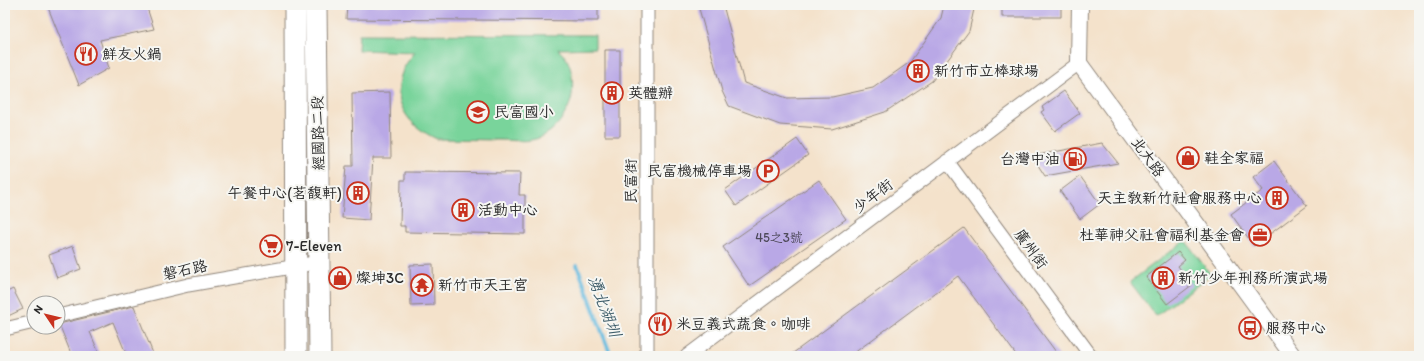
<svg xmlns="http://www.w3.org/2000/svg" width="1424" height="361" font-family="Itim,'LXGW WenKai TC',sans-serif">
<style>
.green{fill:#79d49b;stroke:#528063}
.lines{fill:none;stroke-linecap:round;stroke-linejoin:round}
.stream{stroke:#61b9de;stroke-width:4}
.building{fill:#b9a8e6}
.minor-casing{stroke:#90867b;stroke-width:15}
.tertiary-casing{stroke:#90867b;stroke-width:18}
.primary-casing{stroke:#90867b;stroke-width:23}
.minor{stroke:#fff;stroke-width:13}
.tertiary{stroke:#fff;stroke-width:16}
.primary{stroke:#fff;stroke-width:21}
.labels{text-anchor:middle;stroke-width:4;stroke-linejoin:round;paint-order:stroke}
.number-label{font-size:13px;fill:#4e4a5a}
.poi-label{font-size:15px;fill:#2b2b2b;stroke:#f6f6f2;text-anchor:start}
.street-label{font-size:15px;fill:#2b2b2b;stroke:#f6f6f2}
.water-label{font-size:16px;font-style:italic;fill:#3e5d6a;stroke:#f6f6f2}
</style>
<rect width="100%" height="100%" fill="#f6f6f2"/>
<filter id="ink" filterUnits="userSpaceOnUse"><feTurbulence type="fractalNoise" baseFrequency=".025" numOctaves="2"/><feDisplacementMap in="SourceGraphic" scale="8" xChannelSelector="R" yChannelSelector="G"/><feConvolveMatrix kernelMatrix="1 2 1 2 8 2 1 2 1" color-interpolation-filters="sRGB"/></filter>
<filter id="wash" filterUnits="userSpaceOnUse"><feTurbulence type="fractalNoise" baseFrequency=".012" numOctaves="4" result="noise"/><feDisplacementMap in="SourceGraphic" scale="16" xChannelSelector="R" yChannelSelector="G"/><feGaussianBlur stdDeviation="0.9" result="paint"/><feColorMatrix in="noise" values="0 0 0 0 0 0 0 0 0 0 0 0 0 0 0 0 0 1.4 0 .05"/><feComposite in="paint" operator="in"/></filter>
<g filter="url(#wash)">
<rect width="100%" height="100%" fill="#f4e2cb"/>
<!-- green -->
<path class="green" d="M359 34 595 35V48L558 49C560 52 564 55 566 58 573 69 574 88 571 100 567 114 555 131 541 137 529 143 512 140 499 140 478 140 458 139 437 139 408 126 390 102 403 70 406 63 411 57 415 52L358 50Z
M1185 240 1211 275 1156 316 1130 282Z"/>
<g class="lines">
<!-- stream -->
<path class="stream" d="M577 265 611 356"/>
</g>
<g id="blocks">
<!-- building -->
<path class="building" d="M47 5H146L154 29 100 40 109 68 79 85Z
M347 5H598V21L346 19Z
M698 5H723L744 83 787 98 832 97 873 88 910 62 941 18 944 5H975L969 31 932 81 885 112 832 129 780 125 729 106 722 91Z
M1002 5H1061V17H1002Z
M605 50H620V136H605Z
M1064 91 1080 113 1055 131 1041 112 1044 110 1042 107Z
M390 92 391 158H373L369 220 342 218 346 166H353L352 93Z
M797 139 808 155 736 206 725 190Z
M1102 143 1118 163 1045 176 1032 156Z
M1274 161 1307 206 1254 246 1231 214 1263 190 1253 177Z
M405 172 520 173 519 195H525V234L405 232V226H400L401 180H405Z
M1080 176 1100 204 1080 219 1060 191Z
M819 180 846 219 749 286 723 247Z
M964 228 1059 356H1017L958 276 850 356H789Z
M73 246 81 269 57 278 49 255Z
M1178 252 1185 260 1178 266 1192 285 1167 304 1146 277Z
M433 264 434 305 411 306 410 265Z
M13 289 23 309 8 316 5 308V293Z
M134 306 154 356H127L113 322 90 332 100 356H72L59 324Z"/>
</g>
</g>
<g filter="url(#ink)">
<use href="#blocks" fill-opacity="0" stroke="#90867b" stroke-width="1"/>
<g class="lines">
<!-- minor casing -->
<g class="minor-casing">
<path id="minor" d="M647 5V356
M947 161 1091 356
M58 316 188 285 320 262
M5 329 34 322
M687 356 1079 63"/>
</g>
<!-- tertiary casing -->
<g class="tertiary-casing">
<path id="tertiary" d="M1080 5 1079 63 1293 356"/>
</g>
<!-- primary casing -->
<g class="primary-casing">
<path id="primary" d="M295 5 296 356
M316 5 320 356"/>
</g>
<!-- minor -->
<use href="#minor" class="minor"/>
<!-- tertiary -->
<use href="#tertiary" class="tertiary"/>
<!-- primary -->
<use href="#primary" class="primary"/>
</g>
</g>
<!-- icons -->
<defs>
<g id="restaurant-ring" transform="scale(1.15)"><circle r="9.5" fill="#f6f6f2" stroke="#c8321e" stroke-width="1.5"/><path d="M-5-6h1v4h1v-4h1v4h1v-4h1v5L-1.5 .5V6h-2V.5L-5-1ZM5-6V6H3V1.5H1.5Q1.5-4 5-6Z" fill="#c8321e"/></g>
<g id="building-ring" transform="scale(1.15)"><circle r="9.5" fill="#f6f6f2" stroke="#c8321e" stroke-width="1.5"/><path d="M-4-6H4V6H1V3H-1V6H-4ZM-2.5-4.3h1.7v1.8h-1.7ZM.8-4.3h1.7v1.8H.8ZM-2.5-1h1.7V.8h-1.7ZM.8-1h1.7V.8H.8Z" fill="#c8321e"/></g>
<g id="school-ring" transform="scale(1.15)"><circle r="9.5" fill="#f6f6f2" stroke="#c8321e" stroke-width="1.5"/><path d="M0-5L7-2L0 1L-7-2ZM-4 1L0 2.5L4 1V4Q0 6-4 4Z" fill="#c8321e"/></g>
<g id="shop-ring" transform="scale(1.15)"><circle r="9.5" fill="#f6f6f2" stroke="#c8321e" stroke-width="1.5"/><path d="M-5-2.5h2.3a2.7 3.5 0 0 1 5.4 0H5L5.5 6h-11ZM-1.5-2.5h3a1.5 2.3 0 0 0-3 0Z" fill="#c8321e"/></g>
<g id="fuel-ring" transform="scale(1.15)"><circle r="9.5" fill="#f6f6f2" stroke="#c8321e" stroke-width="1.5"/><path d="M-5.5-6h7V0h2V4h1.3V-2.5L3-4.5l.8-.8L6-3V5H2.5V1h-1V6h-7ZM-4.2-4.7v3.2H.2V-4.7Z" fill="#c8321e"/></g>
<g id="parking-ring" transform="scale(1.15)"><circle r="9.5" fill="#f6f6f2" stroke="#c8321e" stroke-width="1.5"/><path d="M-3.5-5.5H1a3.5 3.5 0 0 1 0 7H-1V5.5H-3.5ZM-1-3.4V-.6H.8a1.4 1.4 0 0 0 0-2.8Z" fill="#c8321e"/></g>
<g id="office-ring" transform="scale(1.15)"><circle r="9.5" fill="#f6f6f2" stroke="#c8321e" stroke-width="1.5"/><path d="M-6-3h4V-5.5h4V-3h4V5H-6ZM-1-4.5V-3h2v-1.5ZM-6 0V1H6V0Z" fill="#c8321e"/></g>
<g id="supermarket-ring" transform="scale(1.15)"><circle r="9.5" fill="#f6f6f2" stroke="#c8321e" stroke-width="1.5"/><path d="M-6-5.5h2.5l.6 2H6L4.5 2H-2.5L-4.4-4H-6ZM-1.5 3.2a1.3 1.3 0 1 0 .1 0ZM3 3.2a1.3 1.3 0 1 0 .1 0Z" fill="#c8321e"/></g>
<g id="temple-ring" transform="scale(1.15)"><circle r="9.5" fill="#f6f6f2" stroke="#c8321e" stroke-width="1.5"/><path d="M0-6L5-2H3V0L6.5 2.5H4V6H1.5V3h-3V6H-4V2.5H-6.5L-3 0V-2H-5Z" fill="#c8321e"/></g>
<g id="bus-ring" transform="scale(1.15)"><circle r="9.5" fill="#f6f6f2" stroke="#c8321e" stroke-width="1.5"/><path d="M-5-6H5V4H4V6H2V4H-2V6H-4V4H-5ZM-3.5-4V0h7V-4ZM-3.5 1.2v1.5H-2V1.2ZM2 1.2v1.5H3.5V1.2Z" fill="#c8321e"/></g>
</defs>
<g fill-rule="evenodd">
<use href="#restaurant-ring" x="86" y="54"/>
<use href="#building-ring" x="918" y="71"/>
<use href="#building-ring" x="612" y="93"/>
<use href="#school-ring" x="478" y="112"/>
<use href="#shop-ring" x="1188" y="158"/>
<use href="#fuel-ring" x="1075" y="159"/>
<use href="#parking-ring" x="768" y="171"/>
<use href="#building-ring" x="358" y="193"/>
<use href="#building-ring" x="1277" y="198"/>
<use href="#building-ring" x="463" y="210"/>
<use href="#office-ring" x="1260" y="235"/>
<use href="#supermarket-ring" x="271" y="246"/>
<use href="#shop-ring" x="340" y="278"/>
<use href="#building-ring" x="1163" y="278"/>
<use href="#temple-ring" x="422" y="285"/>
<use href="#restaurant-ring" x="660" y="324"/>
<use href="#bus-ring" x="1250" y="328"/>
</g>
<g class="labels">
<!-- number labels -->
<g class="number-label">
<text x="779" y="242">45之3號</text>
</g>
<!-- poi labels -->
<g class="poi-label">
<text x="102" y="59">鮮友火鍋</text>
<text x="934" y="76">新竹市立棒球場</text>
<text x="628" y="98">英體辦</text>
<text x="494" y="117">民富國小</text>
<text x="1204" y="163">鞋全家福</text>
<text x="1060" y="164" text-anchor="end">台灣中油</text>
<text x="752" y="176" text-anchor="end">民富機械停車場</text>
<text x="342" y="198" text-anchor="end">午餐中心(茗馥軒)</text>
<text x="1262" y="203" text-anchor="end">天主教新竹社會服務中心</text>
<text x="478" y="215">活動中心</text>
<text x="1244" y="240" text-anchor="end">杜華神父社會福利基金會</text>
<text x="286" y="251">7-Eleven</text>
<text x="356" y="283">燦坤3C</text>
<text x="1178" y="283">新竹少年刑務所演武場</text>
<text x="438" y="290">新竹市天王宮</text>
<text x="676" y="329">米豆義式蔬食。咖啡</text>
<text x="1266" y="333">服務中心</text>
</g>
<!-- street labels -->
<g class="street-label">
<text transform="translate(318 133) rotate(-91)" y="5">經國路二段</text>
<text transform="translate(1148 157) rotate(54)" y="5">北大路</text>
<text transform="translate(631 181) rotate(-90)" y="5">民富街</text>
<text transform="translate(873 196) rotate(-37)" y="5">少年街</text>
<text transform="translate(1031 249) rotate(54)" y="5">廣州街</text>
<text transform="translate(185 270) rotate(-12)" y="5">磐石路</text>
</g>
<!-- water labels -->
<g class="water-label">
<text transform="translate(605 306) rotate(69)" y="6">湧北湖圳</text>
</g>
</g>
<!-- margin -->
<rect width="1424" height="361" fill="none" stroke="#f6f6f2" stroke-width="20"/>
<!-- north arrow -->
<g transform="translate(46 315) rotate(305)"><circle r="19" fill="#f6f6f2" stroke="#a5a5a2"/>
<path d="M0-3L7 15L0 10L-7 15Z" fill="#c8321e"/>
<text y="-6" font-size="11" font-weight="bold" text-anchor="middle" fill="#2b2b2b">N</text>
</g>
</svg>
